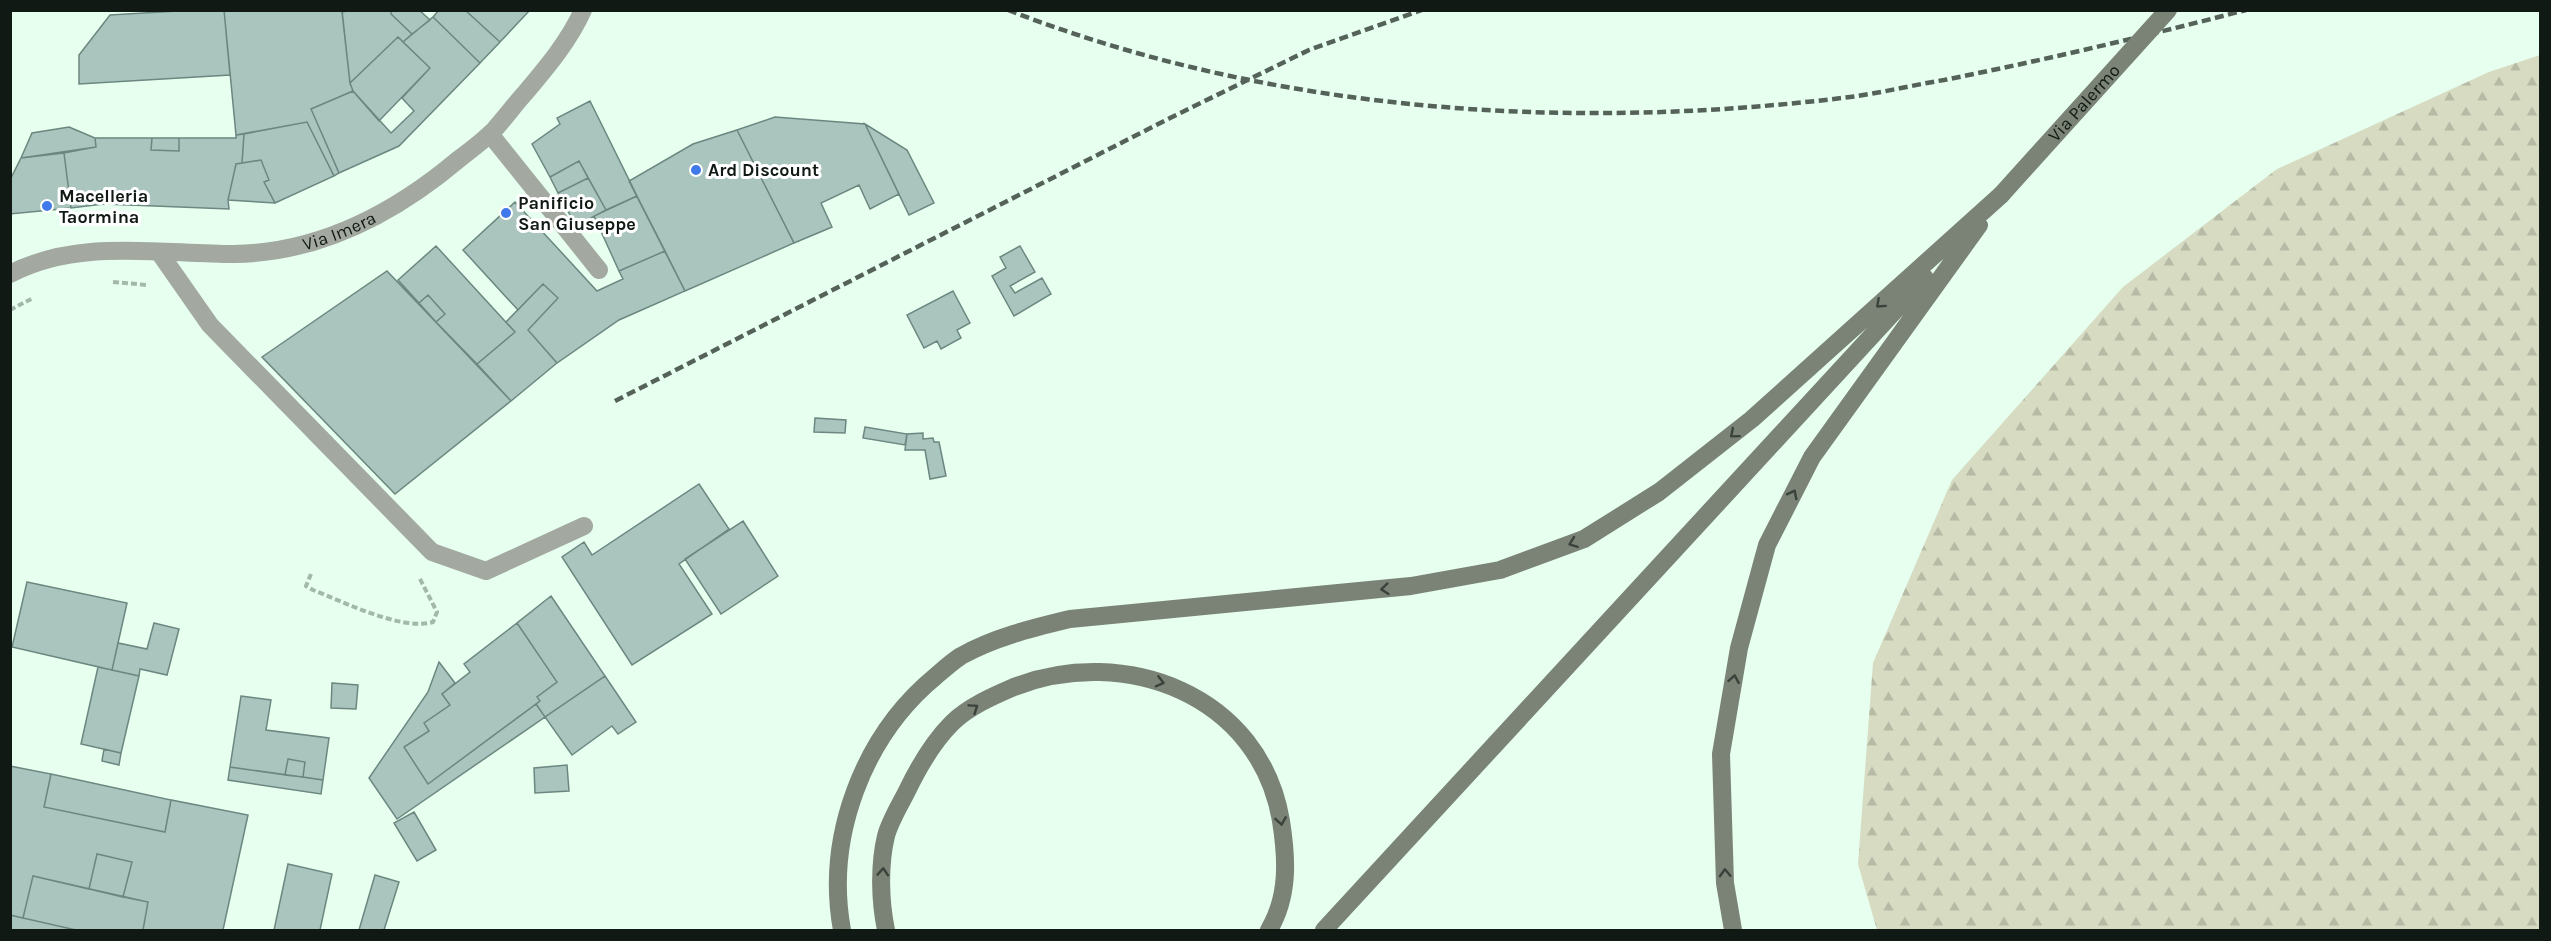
<svg xmlns="http://www.w3.org/2000/svg" width="2551" height="941" font-family="Karla,sans-serif">
<style>
.forest{fill:url(#forest-firs)}
.building{fill:#a9c5be;stroke:#6c8780;stroke-width:1.5}
.lines{fill:none;stroke-linecap:round;stroke-linejoin:round}
.path{stroke:#a3b7aa;stroke-width:4;stroke-dasharray:6 3;stroke-linecap:butt}
.service{stroke:#a3a9a0;stroke-width:18}
.minor{stroke:#a3a9a0;stroke-width:18}
.tertiary{stroke:#a3a9a0;stroke-width:18}
.secondary{stroke:#7a8376;stroke-width:18}
.rail{stroke:#546259;stroke-width:4.5;stroke-dasharray:9 4.5;stroke-linecap:butt}
.secondary-bridge{stroke:#7a8376;stroke-width:18}
.oneway{stroke:#3a433b}
.poi-dot{fill:#4079e9;stroke:#fff;stroke-width:2}
.labels{text-anchor:middle;stroke-width:6;stroke-linejoin:round;paint-order:stroke}
.street-label{font-size:18px;fill:#101913;stroke:#fff}
.poi-label{font-size:18px;font-weight:bold;fill:#101913;stroke:#fff;text-anchor:start}
</style>
<defs>
<pattern id="forest-firs" width="22" height="20" patternUnits="userSpaceOnUse" patternTransform="scale(1.5)"><rect width="22" height="20" fill="#d6dbc2"/><path d="M5 1l3.5 6h-7zM16 11l3.5 6h-7z" fill="#b7bba6"/></pattern>
</defs>
<rect width="100%" height="100%" fill="#e6ffef"/>
<!-- forest -->
<path class="forest" d="M2540 55V930H1877L1858 864 1873 663 1952 480 2123 287 2277 169 2489 72Z"/>
<!-- building -->
<path class="building" d="M195 10H224L230 75 79 84V55L110 15Z
M224 10H342L350 83 353 91 311 109 339 173 334 176 307 122 236 135Z
M353 10H391V14L412 34 403 42 398 37 350 83 342 12Z
M391 10H419L430 20 412 34 391 14Z
M439 10H465L500 42 480 63 433 17Z
M465 10H530L500 42Z
M433 17 480 63 399 146 339 173 311 109 353 91 391 133 414 111 402 98 430 68 403 42Z
M398 37 430 68 379 121 353 91 350 83Z
M590 101 637 196 606 210 579 161 550 177 532 144 560 124 557 118Z
M775 117 865 124 899 194 870 209 859 185 821 203 832 227 794 243 737 130Z
M307 122 334 176 275 203 264 182 269 180 261 160 242 163 244 134Z
M865 124 907 150 934 203 909 215Z
M69 127 95 138 96 147 21 158 32 133Z
M737 130 794 243 685 291 629 181 693 144Z
M244 134 242 163 236 164 228 200 229 209 104 204 71 208 64 153 96 147 95 138H152L151 150 179 151V138H236V135Z
M152 138H179V151L151 150Z
M64 153 71 208 10 214V180L21 158Z
M261 160 269 180 264 182 275 203 228 200 236 164Z
M579 161 588 178 558 193 550 177Z
M588 178 606 210 576 226 558 193Z
M637 196 665 251 619 271 594 216Z
M515 202 597 291 623 279 619 271 665 251 685 291 619 320 557 363 528 330 558 298 543 284 518 310 463 250Z
M436 246 515 332 477 364 436 322 445 314 428 295 419 303 398 280Z
M1020 246 1035 272 1010 286 1015 293 1042 278 1051 294 1014 316 992 276 1006 268 1000 257Z
M387 271 511 401 395 494 262 357Z
M543 284 558 298 528 330 557 363 511 401 477 364 515 332 506 322Z
M953 291 970 323 957 330 961 338 941 349 937 341 924 348 907 315Z
M428 295 445 314 436 322 419 303Z
M815 418 846 420 845 433 814 432Z
M865 427 907 434 905 445 863 438Z
M923 433V439L933 438 934 442H939L946 476 930 479 925 450H905L907 434Z
M699 484 729 529 679 564 712 614 632 665 562 557 584 542 592 555Z
M743 521 778 576 721 614 685 559Z
M27 582 127 603 112 670 12 647Z
M551 596 605 676 545 717 536 704 540 701 537 697 557 682 517 623Z
M154 623 179 629 167 675 140 669 139 676 112 670 118 643 147 649Z
M517 623 557 682 537 697 540 701 428 784 404 747 429 731 424 723 450 705 442 694 470 672 464 664Z
M439 662 455 683 442 694 450 705 424 723 429 731 404 747 428 784 536 704 545 717 397 819 369 778 428 692Z
M98 667 139 676 121 753 81 744Z
M605 676 636 722 618 734 612 726 572 755 545 717Z
M332 683 358 685 356 709 331 708Z
M241 696 271 700 266 730 329 738 323 780 303 777 305 762 288 759 285 775 230 767Z
M104 749 121 753 119 765 102 761Z
M288 759 305 762 303 777 285 775Z
M567 765 569 791 535 793 534 768Z
M10 766 51 774 44 807 165 832 171 800 248 815 223 930H143L148 902 123 897 132 862 97 854 89 889 33 876 23 918 10 915Z
M230 767 323 780 321 794 228 780Z
M51 774 171 800 165 832 44 807Z
M414 812 436 850 417 861 394 823Z
M97 854 132 862 123 897 89 889Z
M288 864 332 874 320 930H274Z
M375 875 399 882 384 930H359Z
M33 876 148 902 143 930H76L23 918Z
M10 915 23 918 76 930H10Z"/>
<g class="lines">
<!-- path -->
<path class="path" d="M113 282 147 285
M10 310 33 298
M311 574 306 586 313 590C344 602 401 631 433 622L437 612 419 577"/>
<!-- service -->
<path class="service" d="M490 134 599 270"/>
<!-- minor -->
<path class="minor" d="M159 252 210 325 432 552 486 571 584 526"/>
<!-- tertiary -->
<path class="tertiary" id="s1" d="M10 274C78 238 160 254 234 254 319 253 395 213 459 159 471 150 483 141 494 130 505 118 515 104 526 92 547 67 569 41 583 10"/>
<!-- secondary -->
<path class="secondary" d="M842 930C825 837 863 736 936 676 944 669 953 661 961 656 995 637 1033 628 1070 619L1411 586 1500 570 1584 539 1659 492 1752 419 2001 195
M886 930C880 901 879 865 886 836 890 821 900 805 907 791 919 766 932 743 952 723 968 707 993 696 1014 687 1125 644 1260 695 1281 821 1287 859 1289 896 1269 930
M1324 930 1925 278
M1733 930 1725 883 1721 754 1739 648 1767 545 1812 457 1979 225"/>
<!-- rail -->
<path class="rail" d="M1008 10C1273 113 1569 132 1850 97 1881 93 1913 85 1944 80 2045 60 2146 36 2246 10
M615 401 1170 118 1309 50 1422 10"/>
<!-- secondary-bridge -->
<path class="secondary-bridge" id="s2" d="M2001 195 2168 10"/>
</g>
<!-- one-way arrows -->
<defs><path id="oneway-chevron" d="M-2-3.5L2.5 0L-2 3.5" fill="none" stroke-width="1.6" stroke-linecap="round" stroke-linejoin="round" transform="scale(1.5)"/></defs>
<g class="oneway">
<use href="#oneway-chevron" transform="translate(1880 304) rotate(138)"/>
<use href="#oneway-chevron" transform="translate(1734 434) rotate(140)"/>
<use href="#oneway-chevron" transform="translate(1793 494) rotate(-63)"/>
<use href="#oneway-chevron" transform="translate(1573 543) rotate(160)"/>
<use href="#oneway-chevron" transform="translate(1385 589) rotate(174)"/>
<use href="#oneway-chevron" transform="translate(1734 679) rotate(-80)"/>
<use href="#oneway-chevron" transform="translate(1160 682) rotate(14)"/>
<use href="#oneway-chevron" transform="translate(974 708) rotate(-34)"/>
<use href="#oneway-chevron" transform="translate(1281 821) rotate(81)"/>
<use href="#oneway-chevron" transform="translate(883 872) rotate(-86)"/>
<use href="#oneway-chevron" transform="translate(1725 873) rotate(-92)"/>
</g>
<!-- markers -->
<g class="poi-dot">
<circle cx="696" cy="170" r="6"/>
<circle cx="47" cy="206" r="6"/>
<circle cx="506" cy="213" r="6"/>
</g>
<g class="labels">
<!-- street labels -->
<g class="street-label">
<text dy="6" stroke="none"><textPath href="#s2" startOffset="124">Via Palermo</textPath></text>
<text dy="6" stroke="none"><textPath href="#s1" startOffset="336">Via Imera</textPath></text>
</g>
<!-- poi labels -->
<g class="poi-label">
<text x="708" y="176">Ard Discount</text>
<text x="59" y="202">Macelleria<tspan x="59" dy="21">Taormina</tspan></text>
<text x="518" y="209">Panificio<tspan x="518" dy="21">San Giuseppe</tspan></text>
</g>
</g>
<!-- border -->
<rect width="2551" height="941" fill="none" stroke="#101913" stroke-width="24"/>
</svg>
